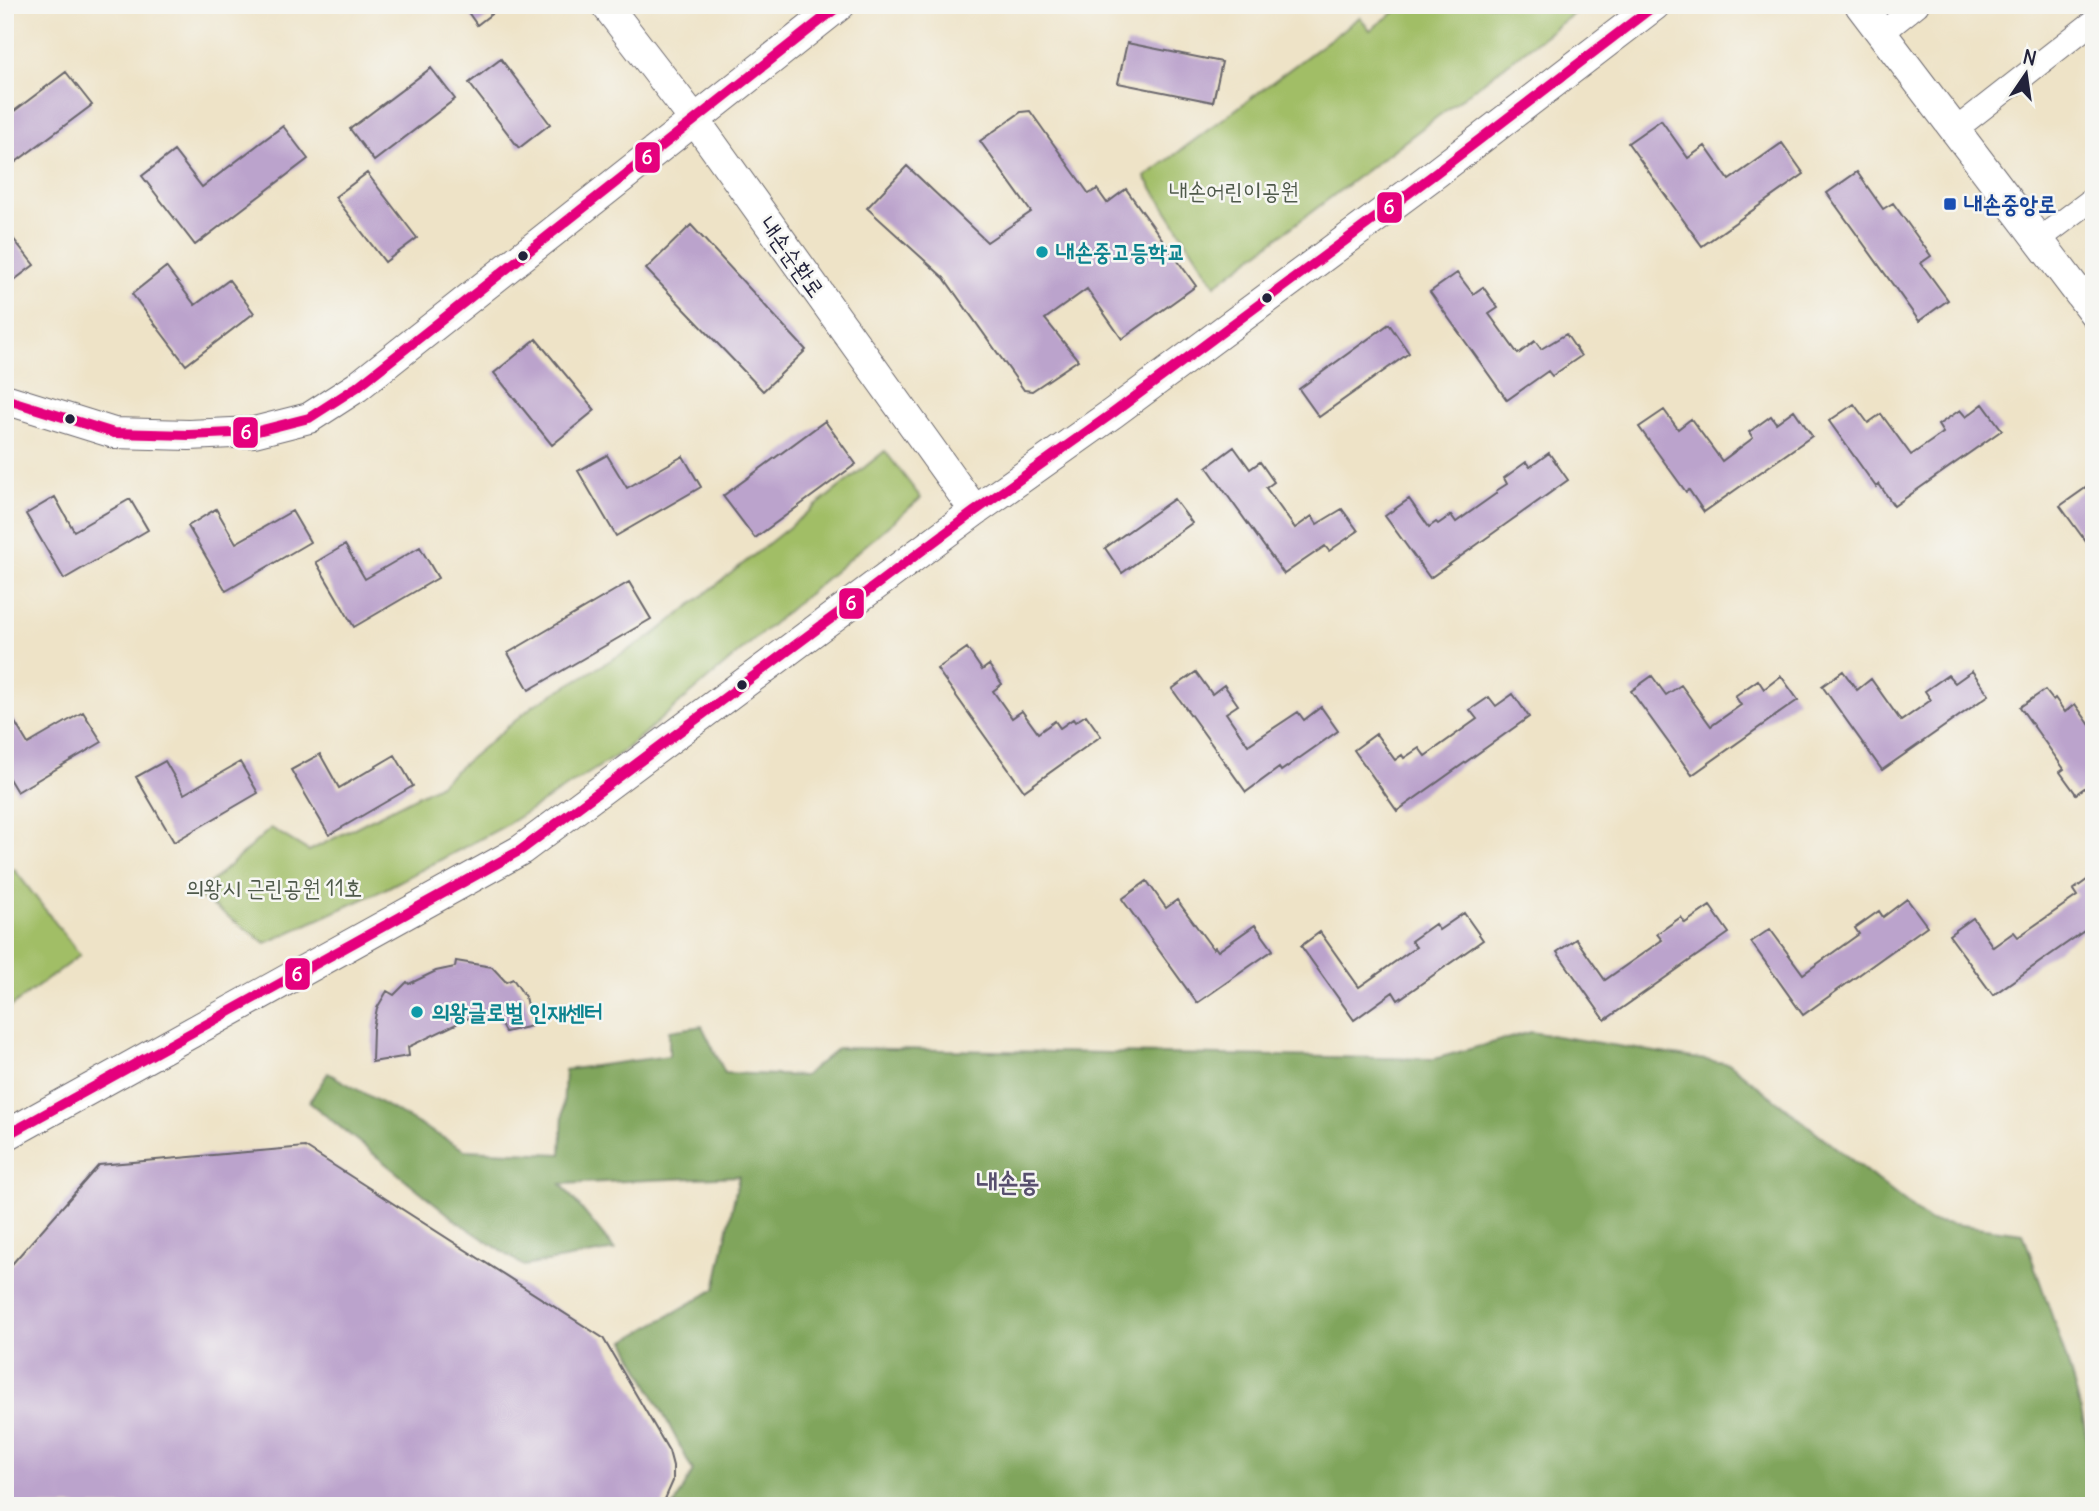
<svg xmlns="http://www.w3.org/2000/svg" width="2099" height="1511" font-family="Delius,'Poor Story',sans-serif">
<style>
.green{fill:#a1be66;stroke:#627050;stroke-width:2}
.forest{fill:#80a55b;stroke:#51644b;stroke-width:2}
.building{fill:#bba3cc}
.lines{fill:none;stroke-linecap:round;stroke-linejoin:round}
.minor-casing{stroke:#69666c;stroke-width:25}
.tertiary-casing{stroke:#69666c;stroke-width:32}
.minor{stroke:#fff;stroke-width:23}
.tertiary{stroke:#fff;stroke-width:30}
.bus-1-casing{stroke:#f6f6f2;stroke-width:16}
.bus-1{stroke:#e5007d;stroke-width:10}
.transit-dot{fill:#1a4fb4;stroke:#f6f6f2;stroke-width:2.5}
.culture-dot{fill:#0f9aa8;stroke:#f6f6f2;stroke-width:2.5}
.bus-dot{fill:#22223b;stroke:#f6f6f2;stroke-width:2.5}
.labels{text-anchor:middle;stroke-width:5;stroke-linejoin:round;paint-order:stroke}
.park-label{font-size:23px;fill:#4e594a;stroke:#f6f6f2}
.transit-label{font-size:23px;font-weight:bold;fill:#164399;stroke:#f6f6f2;text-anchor:start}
.culture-label{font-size:23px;font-weight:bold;fill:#0d838f;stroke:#f6f6f2;text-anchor:start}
.street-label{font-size:23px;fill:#22223b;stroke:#f6f6f2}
.quarter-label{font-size:26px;font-weight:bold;fill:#584f6e;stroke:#f6f6f2}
.line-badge{stroke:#f6f6f2;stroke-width:2.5}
.badge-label{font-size:19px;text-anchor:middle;font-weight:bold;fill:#fff}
</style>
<rect width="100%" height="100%" fill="#f6f6f2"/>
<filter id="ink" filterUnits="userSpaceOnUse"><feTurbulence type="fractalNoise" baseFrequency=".0143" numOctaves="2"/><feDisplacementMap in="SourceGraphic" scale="14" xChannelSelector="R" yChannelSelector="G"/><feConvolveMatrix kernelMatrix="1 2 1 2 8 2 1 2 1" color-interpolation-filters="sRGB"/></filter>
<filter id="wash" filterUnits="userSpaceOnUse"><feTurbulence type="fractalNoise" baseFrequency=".00686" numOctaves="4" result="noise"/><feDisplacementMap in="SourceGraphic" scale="28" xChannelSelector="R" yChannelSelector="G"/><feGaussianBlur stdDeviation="1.57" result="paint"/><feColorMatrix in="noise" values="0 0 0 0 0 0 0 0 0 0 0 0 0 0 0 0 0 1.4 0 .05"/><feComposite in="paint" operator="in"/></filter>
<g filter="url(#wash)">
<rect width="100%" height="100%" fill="#eee3c7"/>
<!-- green -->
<path class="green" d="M1404 5H1585L1215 285 1145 177 1360 17 1370 30Z
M885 451 921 498 621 753 503 827 383 890 266 943 197 895 271 828 309 851 437 786 534 705 652 636Z
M14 869 80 955 5 1011V875Z"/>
<!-- forest -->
<path class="forest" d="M702 1026 725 1073 804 1076 838 1048 1434 1059 1531 1032 1730 1064 1929 1221 2023 1233C2051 1317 2094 1417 2094 1506H674L693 1471 625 1341 715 1289 739 1176 561 1184 615 1250 524 1266 458 1222 309 1102 328 1073 465 1150 561 1154 565 1070 669 1056V1031Z"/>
<g id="blocks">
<!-- building -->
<path class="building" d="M463 5H503L477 25Z
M1127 43 1222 62 1213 102 1118 83Z
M501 59 550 124 519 148 469 83Z
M431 68 455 99 374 161 350 129Z
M66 72 92 105 5 170V118Z
M1030 111 1089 194 1097 189 1107 203 1126 189 1196 286 1122 339 1087 289 1045 319 1078 360 1032 391 1024 390 944 278 867 208 907 166 987 242 1031 212 980 141 1021 112Z
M1661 120 1688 158 1705 146 1729 180 1782 143 1804 174 1702 246 1628 143Z
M283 126 308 159 195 245 142 176 174 151 202 187Z
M1857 172 1883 209 1893 203 1931 256 1921 263 1948 300 1919 321 1827 193Z
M367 173 417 238 385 262 335 197Z
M691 225 806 350 763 391 646 269Z
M5 228 34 265 5 287Z
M166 267 195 305 229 280 254 313 186 365 132 294Z
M1457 273 1473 294 1483 287 1498 308 1489 314 1518 354 1535 341 1541 349 1566 334 1581 356 1552 376 1548 371 1507 400 1430 292Z
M1389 324 1409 353 1319 417 1299 389Z
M536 339 595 410 552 445 494 373Z
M1854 404 1868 423 1881 414 1911 455 1943 433 1938 425 1960 410 1966 417 1983 404 2002 430 1894 506 1879 484 1876 487 1829 421Z
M1664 410 1678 429 1691 419 1722 461 1753 438 1749 432 1771 416 1776 423 1794 410 1812 436 1704 512 1689 490 1686 492 1639 427Z
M825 421 856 464 755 538 723 496Z
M1234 447 1250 469 1260 462 1274 482 1266 488 1295 528 1312 516 1317 524 1342 509 1358 531 1329 551 1325 546 1284 574 1207 467Z
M1549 453 1568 480 1430 578 1385 516 1409 499 1429 527 1436 522 1438 524 1451 515 1456 522 1497 493 1496 491 1507 484 1504 478 1526 462 1530 467Z
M607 455 627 488 683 456 701 487 616 536 578 471Z
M2094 482V553L2060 506Z
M55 497 74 531 130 499 148 530 64 579 26 514Z
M1174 499 1192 523 1122 573 1105 548Z
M216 509 236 543 292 511 310 542 226 591 188 526Z
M345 545 365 579 420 547 438 578 354 627 316 562Z
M629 582 651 619 529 690 508 653Z
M967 648 982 670 989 665 1002 684 993 691 1012 718 1022 711 1038 733 1055 721 1060 728 1073 719 1075 722 1086 715 1101 736 1024 791 937 669Z
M1843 671 1857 690 1871 679 1901 721 1931 700 1925 691 1948 675 1955 683 1972 671 1989 695 1882 770 1822 686Z
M1196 672 1212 694 1224 685 1238 705 1226 713 1248 745 1298 712 1304 720 1321 707 1338 731 1281 771 1279 768 1246 792 1172 689Z
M1652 676 1666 695 1681 685 1711 726 1741 705 1735 696 1758 680 1764 689 1781 676 1798 700 1692 775 1631 691Z
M2045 690 2053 700 2055 698 2065 712 2075 704 2094 731V781L2076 794 2060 772 2064 769 2020 707Z
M1513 694 1529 717 1397 811 1354 750 1376 734 1395 760 1402 755 1404 758 1419 748 1425 756 1477 719 1470 710 1489 697 1496 706Z
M5 706 28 744 83 712 102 742 17 792 5 772Z
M320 754 339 788 395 755 413 786 329 835 291 770Z
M165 761 184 794 240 762 258 793 174 842 136 777Z
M2094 875V924L1993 995 1949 935 1973 918 1993 947 2014 932 2018 937 2077 896 2073 890Z
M1147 881 1166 908 1177 900 1213 949 1215 947 1218 951 1255 925 1273 950 1197 1003 1122 899Z
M1907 899 1927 926 1803 1015 1751 942 1770 929 1803 974 1859 934 1855 928 1879 911 1883 917Z
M1710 906 1729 933 1605 1020 1557 952 1576 939 1605 980 1662 940 1657 934 1681 917 1685 923Z
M1464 913 1483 940 1398 1000 1393 992 1354 1020 1301 946 1320 932 1359 987 1416 947 1411 941 1435 924 1439 930Z
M456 961 492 967 506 982 513 979 525 997 532 1026 505 1032 495 1014 481 1021 477 1014 408 1047 409 1056 372 1062 373 1028 377 1008 387 991 394 995 407 982 409 984 436 971 455 967Z
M305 1147 603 1338 669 1451 673 1466V1481L662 1506H5V1272L99 1165Z"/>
</g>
</g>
<g filter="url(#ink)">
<use href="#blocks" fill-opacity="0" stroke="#69666c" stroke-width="2"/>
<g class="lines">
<!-- minor casing -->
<g class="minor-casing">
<path id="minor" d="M1882 33 1917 5
M1955 130 2094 21
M2037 241 2094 198"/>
</g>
<!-- tertiary casing -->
<g class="tertiary-casing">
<path id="tertiary" d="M606 5 694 119 975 511
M1860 5 2094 313
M5 399 114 433 189 435 254 432 309 418 357 387 840 5
M5 1136 521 850 975 511 1113 413 1436 173 1655 5"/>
</g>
<!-- minor -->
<use href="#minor" class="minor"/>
<!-- tertiary -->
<use href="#tertiary" class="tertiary"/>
<!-- bus-1 casing -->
<g class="bus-1-casing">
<path id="bus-1" d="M5 399 114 433 189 435 254 432 309 418 357 387 840 5
M5 1136 521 850 975 511 1113 413 1436 173 1655 5"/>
</g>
<!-- bus-1 -->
<use href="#bus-1" class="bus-1"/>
</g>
</g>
<!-- markers -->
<rect class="transit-dot" x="1943" y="197" width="14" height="14" rx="3.5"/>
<g class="culture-dot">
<circle cx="1042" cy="252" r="7"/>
<circle cx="417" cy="1012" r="7"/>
</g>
<g class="bus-dot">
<circle cx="523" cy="256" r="6"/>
<circle cx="1267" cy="298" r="6"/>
<circle cx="70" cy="419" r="6"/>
<circle cx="742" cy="685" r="6"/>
</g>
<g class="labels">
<!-- park labels -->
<g class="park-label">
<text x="1234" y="199">내손어린이공원</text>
<text x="274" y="896">의왕시 근린공원 11호</text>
</g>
<!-- transit labels -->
<g class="transit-label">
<text x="1964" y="212">내손중앙로</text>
</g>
<!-- culture labels -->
<g class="culture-label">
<text x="1056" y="260">내손중고등학교</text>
<text x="431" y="1020">의왕글로벌 인재센터</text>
</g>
<!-- street labels -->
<g class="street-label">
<text transform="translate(792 257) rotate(54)" y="8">내손순환로</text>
</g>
<!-- quarter labels -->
<g class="quarter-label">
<text x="1008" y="1191">내손동</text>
</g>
</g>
<g class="line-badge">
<rect x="634" y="141" width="27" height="33" rx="7" fill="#e5007d"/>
<rect x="1376" y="191" width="27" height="33" rx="7" fill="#e5007d"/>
<rect x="232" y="416" width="27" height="33" rx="7" fill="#e5007d"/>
<rect x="838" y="587" width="27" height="33" rx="7" fill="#e5007d"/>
<rect x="284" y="957" width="27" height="34" rx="7" fill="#e5007d"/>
</g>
<g class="badge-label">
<text x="647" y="164">6</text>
<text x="1389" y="214">6</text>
<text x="246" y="439">6</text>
<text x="851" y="610">6</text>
<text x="297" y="981">6</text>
</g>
<!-- margin -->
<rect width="2099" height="1511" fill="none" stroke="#f6f6f2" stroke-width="28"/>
<!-- north arrow -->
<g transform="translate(2026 74) rotate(13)" stroke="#f6f6f2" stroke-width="5" paint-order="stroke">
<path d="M0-5L12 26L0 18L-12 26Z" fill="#22223b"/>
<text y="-10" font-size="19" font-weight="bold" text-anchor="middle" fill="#22223b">N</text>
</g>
</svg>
